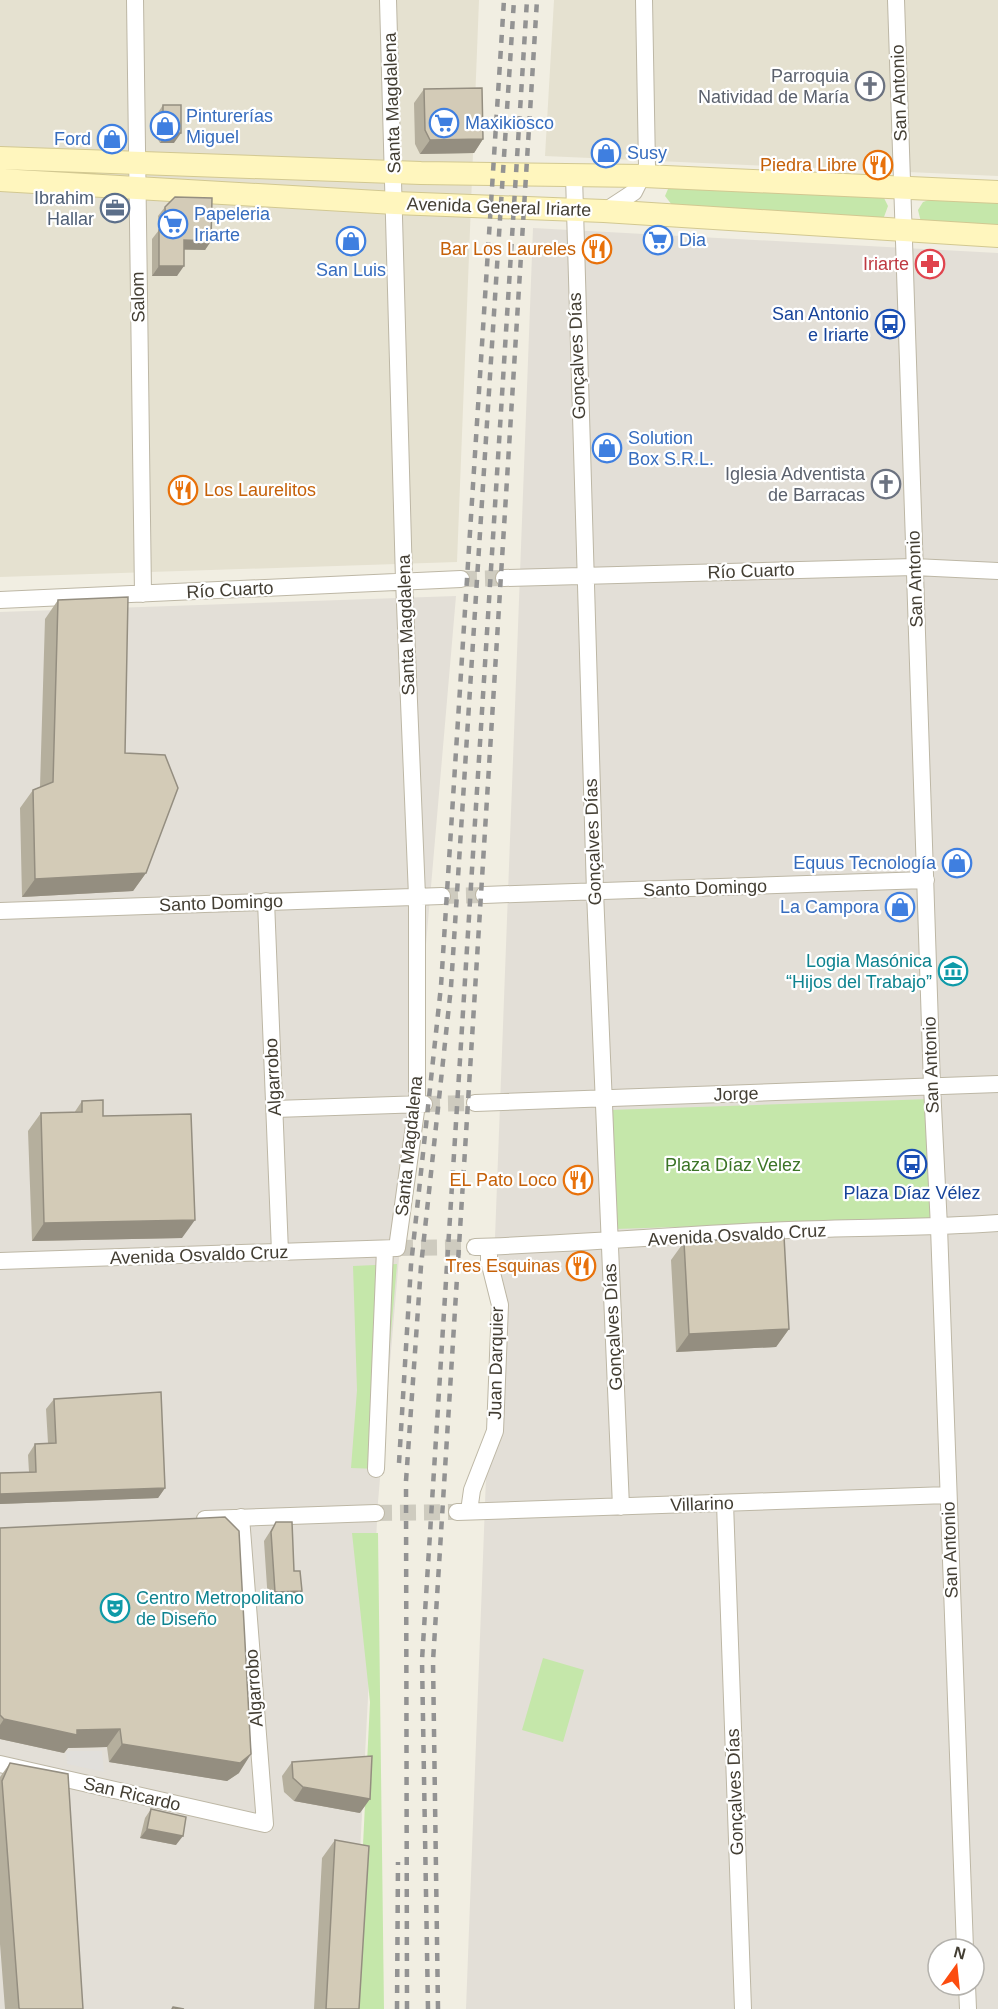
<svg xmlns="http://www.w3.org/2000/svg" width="998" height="2009" font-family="Helvetica,sans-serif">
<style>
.residential{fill:#e5e1d0}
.industrial{fill:#e3dfd7;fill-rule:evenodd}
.green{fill:#c5e7aa}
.parking{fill:#e1dfdb}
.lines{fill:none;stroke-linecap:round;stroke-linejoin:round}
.street-tunnel{stroke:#cecbbf;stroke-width:16;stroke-dasharray:16 8;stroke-linecap:butt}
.street-casing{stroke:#bdb7a5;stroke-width:18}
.secondary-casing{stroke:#d2c891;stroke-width:24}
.street{stroke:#fff;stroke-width:16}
.secondary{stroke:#fff6be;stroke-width:22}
.rail{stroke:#939393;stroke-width:4.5;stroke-dasharray:8 8;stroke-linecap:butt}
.wall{fill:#b5af9d}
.shaded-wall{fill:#948e80}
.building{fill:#d3cbb7;stroke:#948e80;stroke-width:1.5}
.labels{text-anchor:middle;stroke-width:4.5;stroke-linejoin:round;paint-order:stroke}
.worship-label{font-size:18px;fill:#5b616d;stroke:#fff;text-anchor:end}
.street-label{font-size:18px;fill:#433e33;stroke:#fff}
.shop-label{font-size:18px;fill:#366cbe;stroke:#fff;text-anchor:start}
.food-label{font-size:18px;fill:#c56008;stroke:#fff;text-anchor:end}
.service-label{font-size:18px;fill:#4e5e75;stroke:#fff;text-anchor:end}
.health-label{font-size:18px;fill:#be3a42;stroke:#fff;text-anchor:end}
.transit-label{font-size:18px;fill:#164399;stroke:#fff;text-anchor:end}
.culture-label{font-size:18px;fill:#0d838f;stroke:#fff;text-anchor:end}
.park-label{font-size:18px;fill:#3b7426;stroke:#fff}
</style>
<rect width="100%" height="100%" fill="#f1eee2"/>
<!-- residential -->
<path class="residential" d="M0 0H479L457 562 0 577Z
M554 0H998V176L545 156Z"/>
<!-- industrial -->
<path class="industrial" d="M533 228 998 253V2009H466ZM938 1949H974V1985H938Z
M456 596 378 1502 352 2009H0V612Z"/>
<!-- green -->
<path class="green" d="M675 186 884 198 888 206 884 217 875 219 672 205 665 196 668 189Z
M932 199 998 201V230L921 222 918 210 923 202Z
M931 1099 936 1219 614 1229 610 1110Z
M397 1264 379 1469 351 1468 357 1390 353 1266Z
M352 1533H378L384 2009H355L370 1702Z
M543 1658 584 1670 563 1742 522 1730Z"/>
<!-- parking -->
<path class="parking" d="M66 1751H102L104 1772 67 1764Z"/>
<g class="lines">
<!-- street-tunnel -->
<path class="street-tunnel" d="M461 579 504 578
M442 896 484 895
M424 1104 475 1103
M397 1248 475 1247
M376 1513 457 1512"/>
<!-- street casing -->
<g class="street-casing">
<path id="street" d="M135 0 143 594
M896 0 932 1086 939 1227 965 1949
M574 176 595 892 621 1507
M605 211 634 192 647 166 644 0
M504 578 914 567 998 571
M0 600 461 579
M484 895 926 880
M266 901 280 1252
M0 911 442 896
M475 1103 998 1084
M275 1109 424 1104
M475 1247C580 1244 684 1234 789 1230 859 1227 928 1228 998 1223
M0 1261 397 1248 417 1104V896L404 580 388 0
M376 1469 385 1249
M725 1503 743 2009
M469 1511 472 1490 495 1431 500 1305 489 1261V1247
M457 1512 948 1495
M205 1519 376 1513
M0 1764 265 1824 241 1517
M967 1985 968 2009"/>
</g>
<!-- secondary casing -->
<g class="secondary-casing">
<path id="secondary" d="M0 158 421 173 644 176 998 192
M0 180 395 203 604 211 998 236"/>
</g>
<!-- street -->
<use href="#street" class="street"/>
<!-- secondary -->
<use href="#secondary" class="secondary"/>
<!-- rail -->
<path class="rail" d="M399 1463 411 1265 441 986 504 0
M397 2009 398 1862
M407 2009 406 1481 421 1266 451 987 514 0
M428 2009 422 1660 527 0
M438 2009 433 1661 537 0"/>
</g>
<!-- wall -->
<path class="wall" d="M424 89 483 139 474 153 420 154 415 144 414 103Z
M163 105 174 143H160L157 138V114Z
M165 207 211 241 205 250H184L177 276H152V239L159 230 158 216Z
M58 600 125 753 146 873 133 891 22 897 20 808 33 790 40 787 45 619Z
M82 1101 103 1116 182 1238 32 1241 28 1131 41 1113H74Z
M684 1242 789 1329 776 1347 676 1352 671 1260Z
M54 1399 165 1488 158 1498 0 1504V1473L29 1472 28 1455 35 1444 48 1443 46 1409Z
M276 1522 302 1591 295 1600 268 1602 264 1541Z
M0 1528 239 1773 227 1781 109 1762 107 1747 68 1748 64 1753 0 1739Z
M292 1762 360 1813 294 1801 284 1792 282 1776Z
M10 1763 83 2009H5L0 1944V1777Z
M151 1809 176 1845 140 1838 145 1818Z
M335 1840 359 2009H314L322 1858Z"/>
<!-- shaded-wall -->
<path class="shaded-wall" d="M167 133H181L174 143H160Z
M483 139 474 153 420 154 430 140Z
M184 240 211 241 205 250 178 249Z
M159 266H184L177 276H152Z
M146 873 133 891 22 897 35 879Z
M195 1220 182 1238 32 1241 44 1223Z
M789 1329 776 1347 676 1352 689 1334Z
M165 1488 158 1498 0 1504V1494Z
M302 1591 295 1600 268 1602 275 1592Z
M4 1719 77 1730 120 1729 107 1747 68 1748 64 1753 0 1739V1725Z
M122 1744 251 1754 239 1773 227 1781 109 1762Z
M303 1787 370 1799 360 1813 294 1801Z
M147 1829 183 1836 176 1845 140 1838Z"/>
<!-- building -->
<path class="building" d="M482 88 483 139 430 140 425 130 424 89Z
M163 105H181V133H167L163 128Z
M175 197 212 198 211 241 184 240V266H159V230H166L165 207Z
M128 597 125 753 165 755 178 788 146 873 35 879 33 790 53 782 58 600Z
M103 1100V1116L191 1114 195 1220 44 1223 41 1113 82 1112V1101Z
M784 1236 789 1329 689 1334 684 1242Z
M161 1392 165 1488 0 1494V1473L36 1472 35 1444 56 1443 54 1399Z
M225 1517 239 1531 251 1754 240 1763 122 1744 120 1729 77 1730V1735L4 1719 0 1715V1528Z
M276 1522H292L294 1571H300L302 1591 275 1592 271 1532Z
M372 1756 370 1799 303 1787 293 1778 292 1762Z
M10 1763 68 1774 83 2009H20L19 2008 2 1781Z
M151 1809 186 1817 183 1836 147 1829Z
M335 1840 369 1846 359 2009H326Z
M173 2007 184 2009H172Z"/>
<!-- icons -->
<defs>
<g id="church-ring" transform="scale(1.5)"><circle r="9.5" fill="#fff" stroke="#6b7280" stroke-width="1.5"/><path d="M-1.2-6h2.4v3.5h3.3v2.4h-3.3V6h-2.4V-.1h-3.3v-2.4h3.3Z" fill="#6b7280"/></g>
<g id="supermarket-ring" transform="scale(1.5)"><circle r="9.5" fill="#fff" stroke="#3f7fe0" stroke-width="1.5"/><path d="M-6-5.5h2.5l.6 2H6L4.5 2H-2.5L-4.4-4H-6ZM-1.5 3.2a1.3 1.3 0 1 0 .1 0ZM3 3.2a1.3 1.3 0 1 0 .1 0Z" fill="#3f7fe0"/></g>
<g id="shop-ring" transform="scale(1.5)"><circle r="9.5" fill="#fff" stroke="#3f7fe0" stroke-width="1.5"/><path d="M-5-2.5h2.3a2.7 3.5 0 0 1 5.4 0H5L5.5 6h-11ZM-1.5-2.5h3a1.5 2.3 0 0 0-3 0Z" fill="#3f7fe0"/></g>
<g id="restaurant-ring" transform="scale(1.5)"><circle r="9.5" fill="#fff" stroke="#e8710a" stroke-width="1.5"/><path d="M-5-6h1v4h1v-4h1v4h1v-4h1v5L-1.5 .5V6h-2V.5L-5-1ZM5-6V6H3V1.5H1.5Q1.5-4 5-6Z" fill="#e8710a"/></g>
<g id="office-ring" transform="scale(1.5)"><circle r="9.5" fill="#fff" stroke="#5c6f8a" stroke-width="1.5"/><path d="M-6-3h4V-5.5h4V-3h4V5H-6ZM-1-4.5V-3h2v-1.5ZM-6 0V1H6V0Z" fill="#5c6f8a"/></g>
<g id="pharmacy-ring" transform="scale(1.5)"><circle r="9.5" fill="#fff" stroke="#e0444e" stroke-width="1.5"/><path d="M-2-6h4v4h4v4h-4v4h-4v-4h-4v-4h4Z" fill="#e0444e"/></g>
<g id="bus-ring" transform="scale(1.5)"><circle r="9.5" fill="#fff" stroke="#1a4fb4" stroke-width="1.5"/><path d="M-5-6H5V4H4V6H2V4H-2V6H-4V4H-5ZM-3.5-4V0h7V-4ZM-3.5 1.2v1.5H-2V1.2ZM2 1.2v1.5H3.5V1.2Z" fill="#1a4fb4"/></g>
<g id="museum-ring" transform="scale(1.5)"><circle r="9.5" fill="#fff" stroke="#0f9aa8" stroke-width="1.5"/><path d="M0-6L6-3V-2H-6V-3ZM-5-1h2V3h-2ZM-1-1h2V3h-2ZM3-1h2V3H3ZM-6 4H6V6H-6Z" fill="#0f9aa8"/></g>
<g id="theatre-ring" transform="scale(1.5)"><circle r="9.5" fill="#fff" stroke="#0f9aa8" stroke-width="1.5"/><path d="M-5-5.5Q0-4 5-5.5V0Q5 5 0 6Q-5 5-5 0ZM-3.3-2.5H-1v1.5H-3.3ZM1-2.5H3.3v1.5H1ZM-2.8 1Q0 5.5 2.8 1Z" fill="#0f9aa8"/></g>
</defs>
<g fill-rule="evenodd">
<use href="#church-ring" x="870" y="86"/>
<use href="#supermarket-ring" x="444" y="123"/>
<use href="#shop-ring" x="165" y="126"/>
<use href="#shop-ring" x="112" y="139"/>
<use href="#shop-ring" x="606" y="153"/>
<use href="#restaurant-ring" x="878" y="165"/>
<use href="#office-ring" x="115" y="208"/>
<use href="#supermarket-ring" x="173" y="224"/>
<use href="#supermarket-ring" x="658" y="240"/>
<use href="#shop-ring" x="351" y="241"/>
<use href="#restaurant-ring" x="597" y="249"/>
<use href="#pharmacy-ring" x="930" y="264"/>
<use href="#bus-ring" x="890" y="324"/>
<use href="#shop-ring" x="607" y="448"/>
<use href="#church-ring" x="886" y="484"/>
<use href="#restaurant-ring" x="183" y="490"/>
<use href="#shop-ring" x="957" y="863"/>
<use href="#shop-ring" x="900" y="907"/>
<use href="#museum-ring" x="953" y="971"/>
<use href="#bus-ring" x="912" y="1164"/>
<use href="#restaurant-ring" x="578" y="1180"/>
<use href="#restaurant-ring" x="581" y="1266"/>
<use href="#theatre-ring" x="115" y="1608"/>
</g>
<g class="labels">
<!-- worship labels -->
<g class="worship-label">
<text x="849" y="82">Parroquia<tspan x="849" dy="21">Natividad de María</tspan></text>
<text x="865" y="480">Iglesia Adventista<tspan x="865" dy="21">de Barracas</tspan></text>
</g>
<!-- street labels -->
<g class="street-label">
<text transform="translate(899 93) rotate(-92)" y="6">San Antonio</text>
<text transform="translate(392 103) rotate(-92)" y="6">Santa Magdalena</text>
<text transform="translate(499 207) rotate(2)" y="6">Avenida General Iriarte</text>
<text transform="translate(138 297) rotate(-91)" y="6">Salom</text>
<text transform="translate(577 356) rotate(-92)" y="6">Gonçalves Días</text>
<text transform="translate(751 571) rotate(-2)" y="6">Río Cuarto</text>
<text transform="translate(915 579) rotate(-92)" y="6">San Antonio</text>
<text transform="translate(230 590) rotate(-3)" y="6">Río Cuarto</text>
<text transform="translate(406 625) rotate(-92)" y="6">Santa Magdalena</text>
<text transform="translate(593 842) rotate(-92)" y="6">Gonçalves Días</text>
<text transform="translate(705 888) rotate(-2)" y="6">Santo Domingo</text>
<text transform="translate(221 903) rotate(-2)" y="6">Santo Domingo</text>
<text transform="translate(931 1065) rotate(-92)" y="6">San Antonio</text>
<text transform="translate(273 1077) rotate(-93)" y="6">Algarrobo</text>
<text transform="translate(736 1094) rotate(-2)" y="6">Jorge</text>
<text transform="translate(409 1146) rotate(-84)" y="6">Santa Magdalena</text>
<text transform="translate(737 1235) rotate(-3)" y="6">Avenida Osvaldo Cruz</text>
<text transform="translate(199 1255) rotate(-2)" y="6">Avenida Osvaldo Cruz</text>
<text transform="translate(613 1327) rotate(-93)" y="6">Gonçalves Días</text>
<text transform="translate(496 1363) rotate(-89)" y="6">Juan Darquier</text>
<text transform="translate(702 1504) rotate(-2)" y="6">Villarino</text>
<text transform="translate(950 1550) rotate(-92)" y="6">San Antonio</text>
<text transform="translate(254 1688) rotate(-94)" y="6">Algarrobo</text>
<text transform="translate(735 1792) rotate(-92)" y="6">Gonçalves Días</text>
<text transform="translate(132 1794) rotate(13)" y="6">San Ricardo</text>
</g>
<!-- shop labels -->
<g class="shop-label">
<text x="186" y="122">Pinturerías<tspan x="186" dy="21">Miguel</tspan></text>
<text x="465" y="129">Maxikiosco</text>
<text x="91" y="145" text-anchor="end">Ford</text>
<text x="627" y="159">Susy</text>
<text x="194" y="220">Papeleria<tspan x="194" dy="21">Iriarte</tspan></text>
<text x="679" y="246">Dia</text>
<text x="351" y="276" text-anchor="middle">San Luis</text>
<text x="628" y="444">Solution<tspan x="628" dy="21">Box S.R.L.</tspan></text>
<text x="936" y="869" text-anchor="end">Equus Tecnología</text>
<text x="879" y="913" text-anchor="end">La Campora</text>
</g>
<!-- food labels -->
<g class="food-label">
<text x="857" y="171">Piedra Libre</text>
<text x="576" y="255">Bar Los Laureles</text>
<text x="204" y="496" text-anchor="start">Los Laurelitos</text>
<text x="557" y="1186">EL Pato Loco</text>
<text x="560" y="1272">Tres Esquinas</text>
</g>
<!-- service labels -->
<g class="service-label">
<text x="94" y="204">Ibrahim<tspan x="94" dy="21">Hallar</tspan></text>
</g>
<!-- health labels -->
<g class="health-label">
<text x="909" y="270">Iriarte</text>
</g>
<!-- transit labels -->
<g class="transit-label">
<text x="869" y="320">San Antonio<tspan x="869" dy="21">e Iriarte</tspan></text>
<text x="912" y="1199" text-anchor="middle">Plaza Díaz Vélez</text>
</g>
<!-- culture labels -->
<g class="culture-label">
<text x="932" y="967">Logia Masónica<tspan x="932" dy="21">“Hijos del Trabajo”</tspan></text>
<text x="136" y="1604" text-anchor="start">Centro Metropolitano<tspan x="136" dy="21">de Diseño</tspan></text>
</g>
<!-- park labels -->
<g class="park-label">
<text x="733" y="1171">Plaza Díaz Velez</text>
</g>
</g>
<!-- north arrow -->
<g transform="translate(956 1967) rotate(15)"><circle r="28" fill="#ffffff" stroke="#b4b2ad" stroke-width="1.5"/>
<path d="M0-4.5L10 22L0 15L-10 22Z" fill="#fc4c0f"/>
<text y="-9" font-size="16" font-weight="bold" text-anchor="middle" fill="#433e33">N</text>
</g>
</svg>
